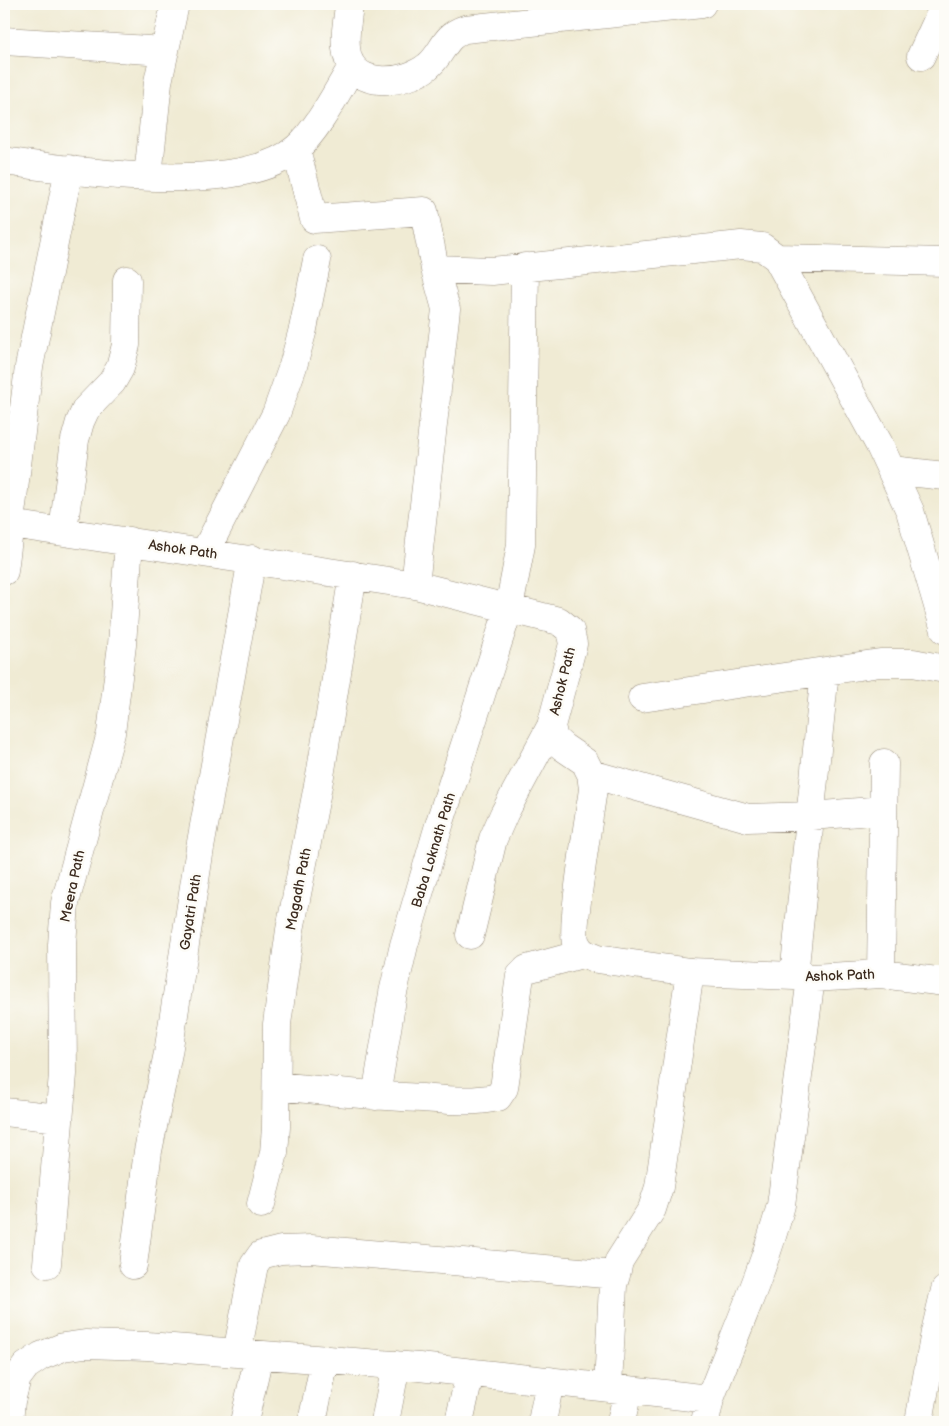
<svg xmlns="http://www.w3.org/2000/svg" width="949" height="1426" font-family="'Balsamiq Sans',sans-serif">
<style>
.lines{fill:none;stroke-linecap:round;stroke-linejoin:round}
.minor-casing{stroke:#968a79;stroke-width:29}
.minor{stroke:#fff;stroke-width:28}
.labels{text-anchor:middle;stroke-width:5;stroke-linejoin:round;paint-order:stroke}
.street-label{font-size:14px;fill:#3b2a1e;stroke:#fdfcf7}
</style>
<rect width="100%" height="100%" fill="#fdfcf7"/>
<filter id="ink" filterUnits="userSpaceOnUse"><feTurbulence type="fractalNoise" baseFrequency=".02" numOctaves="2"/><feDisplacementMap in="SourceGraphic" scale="10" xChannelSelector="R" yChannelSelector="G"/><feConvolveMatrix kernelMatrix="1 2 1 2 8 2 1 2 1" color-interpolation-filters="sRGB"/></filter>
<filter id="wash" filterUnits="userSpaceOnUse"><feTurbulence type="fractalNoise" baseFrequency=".0096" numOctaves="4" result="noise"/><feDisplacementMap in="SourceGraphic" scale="20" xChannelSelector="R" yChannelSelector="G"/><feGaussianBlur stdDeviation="1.12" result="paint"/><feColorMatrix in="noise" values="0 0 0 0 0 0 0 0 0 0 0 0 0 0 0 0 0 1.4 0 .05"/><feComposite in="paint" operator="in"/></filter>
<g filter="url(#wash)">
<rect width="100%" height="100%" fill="#f0ebd4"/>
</g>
<g filter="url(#ink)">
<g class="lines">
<!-- minor casing -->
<g class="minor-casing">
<path id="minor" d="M349 4C348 20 343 38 347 54 354 90 407 84 428 66 444 53 443 36 465 29L702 4
M4 41 165 51
M921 56 945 4
M296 149 314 219 424 211 435 269
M4 161C75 171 240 198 297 148 319 128 336 93 352 67
M148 176 158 82 175 4
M777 258 945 262
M891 470 945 476
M4 523 415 585 559 621 570 630 573 644 551 726 554 739 563 747 585 762 591 774 593 789C590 812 570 930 576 943 580 953 587 955 597 959L690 972 794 976 811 978 881 974 945 982
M63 531 75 440 80 422 86 409 112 382 120 368 126 345 127 280
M205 552 276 414 293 366 303 329 317 260
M4 571 29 367 69 169
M415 585 446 309 435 269 492 271 741 245 762 247 777 258 879 444 910 511 945 630
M642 698 880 663H913L945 669
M591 774 748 818 811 816 883 810
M470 935 493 839 504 814 551 726
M881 974 884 763
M794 976 825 671
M277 1086C325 1091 373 1096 422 1098 447 1100 473 1103 498 1097L504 1088 520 976 527 969 582 954
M376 1096 393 993 404 945 440 822 509 608 521 545 525 267
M4 1112 59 1118
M261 1204 274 1153 276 1127 277 1024 290 930 321 770 353 575
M47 1264 63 1074 62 945 65 903 111 733 122 645 129 541
M133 1265 148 1151 168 1053 200 848 252 559
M237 1353 254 1265 261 1255 281 1250 311 1249 616 1275
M608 1387 613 1285 616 1275 619 1261 652 1209 659 1187 690 972
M9 1422 11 1401 17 1378 26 1366 41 1356 63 1347 85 1344 147 1346 419 1367 710 1399
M244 1422 259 1355
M312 1422 325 1360
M385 1422 396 1365
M459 1422 470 1373
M542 1422 550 1381
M621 1422 628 1390
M705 1422 710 1399C734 1335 764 1271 781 1205L811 978
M919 1422 935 1332 945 1290"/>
</g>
<!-- minor -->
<use href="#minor" class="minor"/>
</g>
</g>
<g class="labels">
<!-- street labels -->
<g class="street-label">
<text transform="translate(183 549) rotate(8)" y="5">Ashok Path</text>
<text transform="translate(562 681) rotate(-76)" y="5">Ashok Path</text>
<text transform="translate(433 850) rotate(-73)" y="5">Baba Loknath Path</text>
<text transform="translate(72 886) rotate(-78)" y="5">Meera Path</text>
<text transform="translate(298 889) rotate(-79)" y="5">Magadh Path</text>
<text transform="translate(190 912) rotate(-81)" y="5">Gayatri Path</text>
<text transform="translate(840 975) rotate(-2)" y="5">Ashok Path</text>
</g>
</g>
<!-- margin -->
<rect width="949" height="1426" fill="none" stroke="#fdfcf7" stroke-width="20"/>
</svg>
